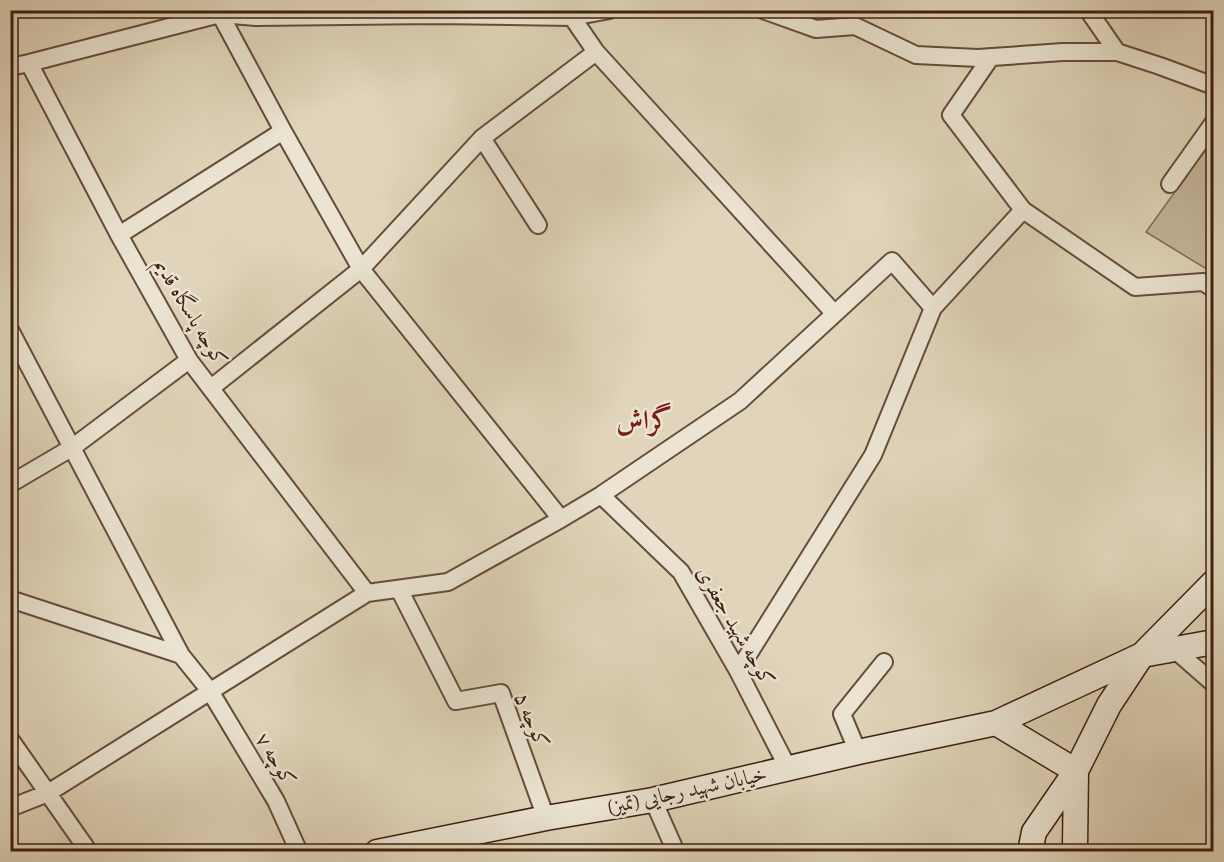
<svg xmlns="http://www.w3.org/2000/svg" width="1224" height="862" font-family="Alegreya,Amiri,serif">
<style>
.green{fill:#c4b69d;stroke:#816a58;stroke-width:1.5}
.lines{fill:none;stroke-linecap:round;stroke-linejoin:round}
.street-casing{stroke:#664c3c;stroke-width:20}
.secondary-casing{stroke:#3e1f12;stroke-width:27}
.street{stroke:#ebe4d2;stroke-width:16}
.secondary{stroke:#ebe4d2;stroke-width:24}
.labels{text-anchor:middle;stroke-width:5;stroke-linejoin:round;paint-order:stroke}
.street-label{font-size:21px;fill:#3e1f12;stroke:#ebe4d2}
.district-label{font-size:27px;font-weight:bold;fill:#7a1f14;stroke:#ebe4d2}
</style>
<rect width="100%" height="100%" fill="#e0d5ba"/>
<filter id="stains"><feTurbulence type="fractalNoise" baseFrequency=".00333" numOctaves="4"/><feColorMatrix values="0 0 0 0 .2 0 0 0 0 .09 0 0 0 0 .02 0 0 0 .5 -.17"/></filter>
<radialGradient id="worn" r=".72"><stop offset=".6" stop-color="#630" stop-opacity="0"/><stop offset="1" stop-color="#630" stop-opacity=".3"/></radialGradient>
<!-- green -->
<path class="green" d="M1213 139V273L1146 232Z"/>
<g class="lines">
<!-- street casing -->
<g class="street-casing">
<path id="street" d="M763 10 816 29 855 26 916 55 978 58 1063 52H1117L1160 66 1214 86
M1088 10 1117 52
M220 14 283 131 361 269 561 519
M596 52 834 313
M991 57 951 115 1023 210 1135 287 1203 282 1214 289
M29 63 119 235 189 360 367 593
M10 67 29 63 220 14 256 17 435 15 572 17 610 10
M482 138 538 225
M1170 184 1214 122
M119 235 283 131
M10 330 181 655 210 691 276 801 299 852
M211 388 361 269 482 138 596 52 572 17
M10 484 73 447 189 360
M601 495 681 572 738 671 788 768
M399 589 456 701 501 693 546 818
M10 599 181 655
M1174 649 1214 684
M738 671 873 455 933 308 1023 210
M10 739 89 852
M858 752 842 714 884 662
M653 800 676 852
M10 808 48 793 367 593 448 582 561 519 601 495 740 401 892 261 933 308"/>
</g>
<!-- secondary casing -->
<g class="secondary-casing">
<path id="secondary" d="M996 723 1076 771
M377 852 546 818 653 800 858 752 996 723 1142 655 1214 642
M1030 852 1034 832 1076 771 1109 705 1142 655 1214 582
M1073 852 1075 847 1076 771"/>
</g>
<!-- street -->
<use href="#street" class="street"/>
<!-- secondary -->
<use href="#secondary" class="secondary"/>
</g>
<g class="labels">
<!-- street labels -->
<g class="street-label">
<text transform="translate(191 312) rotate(59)" y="7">کوچه پاسگاه قدیم</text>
<text transform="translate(736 626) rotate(60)" y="7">کوچه شهید جعفری</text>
<text transform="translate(532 720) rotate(67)" y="7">کوچه ۵</text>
<text transform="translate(276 759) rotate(59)" y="7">کوچه ۷</text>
<text transform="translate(687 790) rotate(-12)" y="7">خیابان شهید رجایی (تمیز)</text>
</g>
<!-- district labels -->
<g class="district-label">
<text x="644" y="429">گراش</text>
</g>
</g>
<!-- margin -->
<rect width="1224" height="862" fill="none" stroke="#e0d5ba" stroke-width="36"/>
<rect x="12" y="12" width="1200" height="838" fill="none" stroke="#3e1f12" stroke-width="3"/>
<rect x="18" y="18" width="1188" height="826" fill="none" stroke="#3e1f12" stroke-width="1.5"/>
<rect width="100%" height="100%" filter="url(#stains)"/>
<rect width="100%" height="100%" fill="url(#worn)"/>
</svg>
